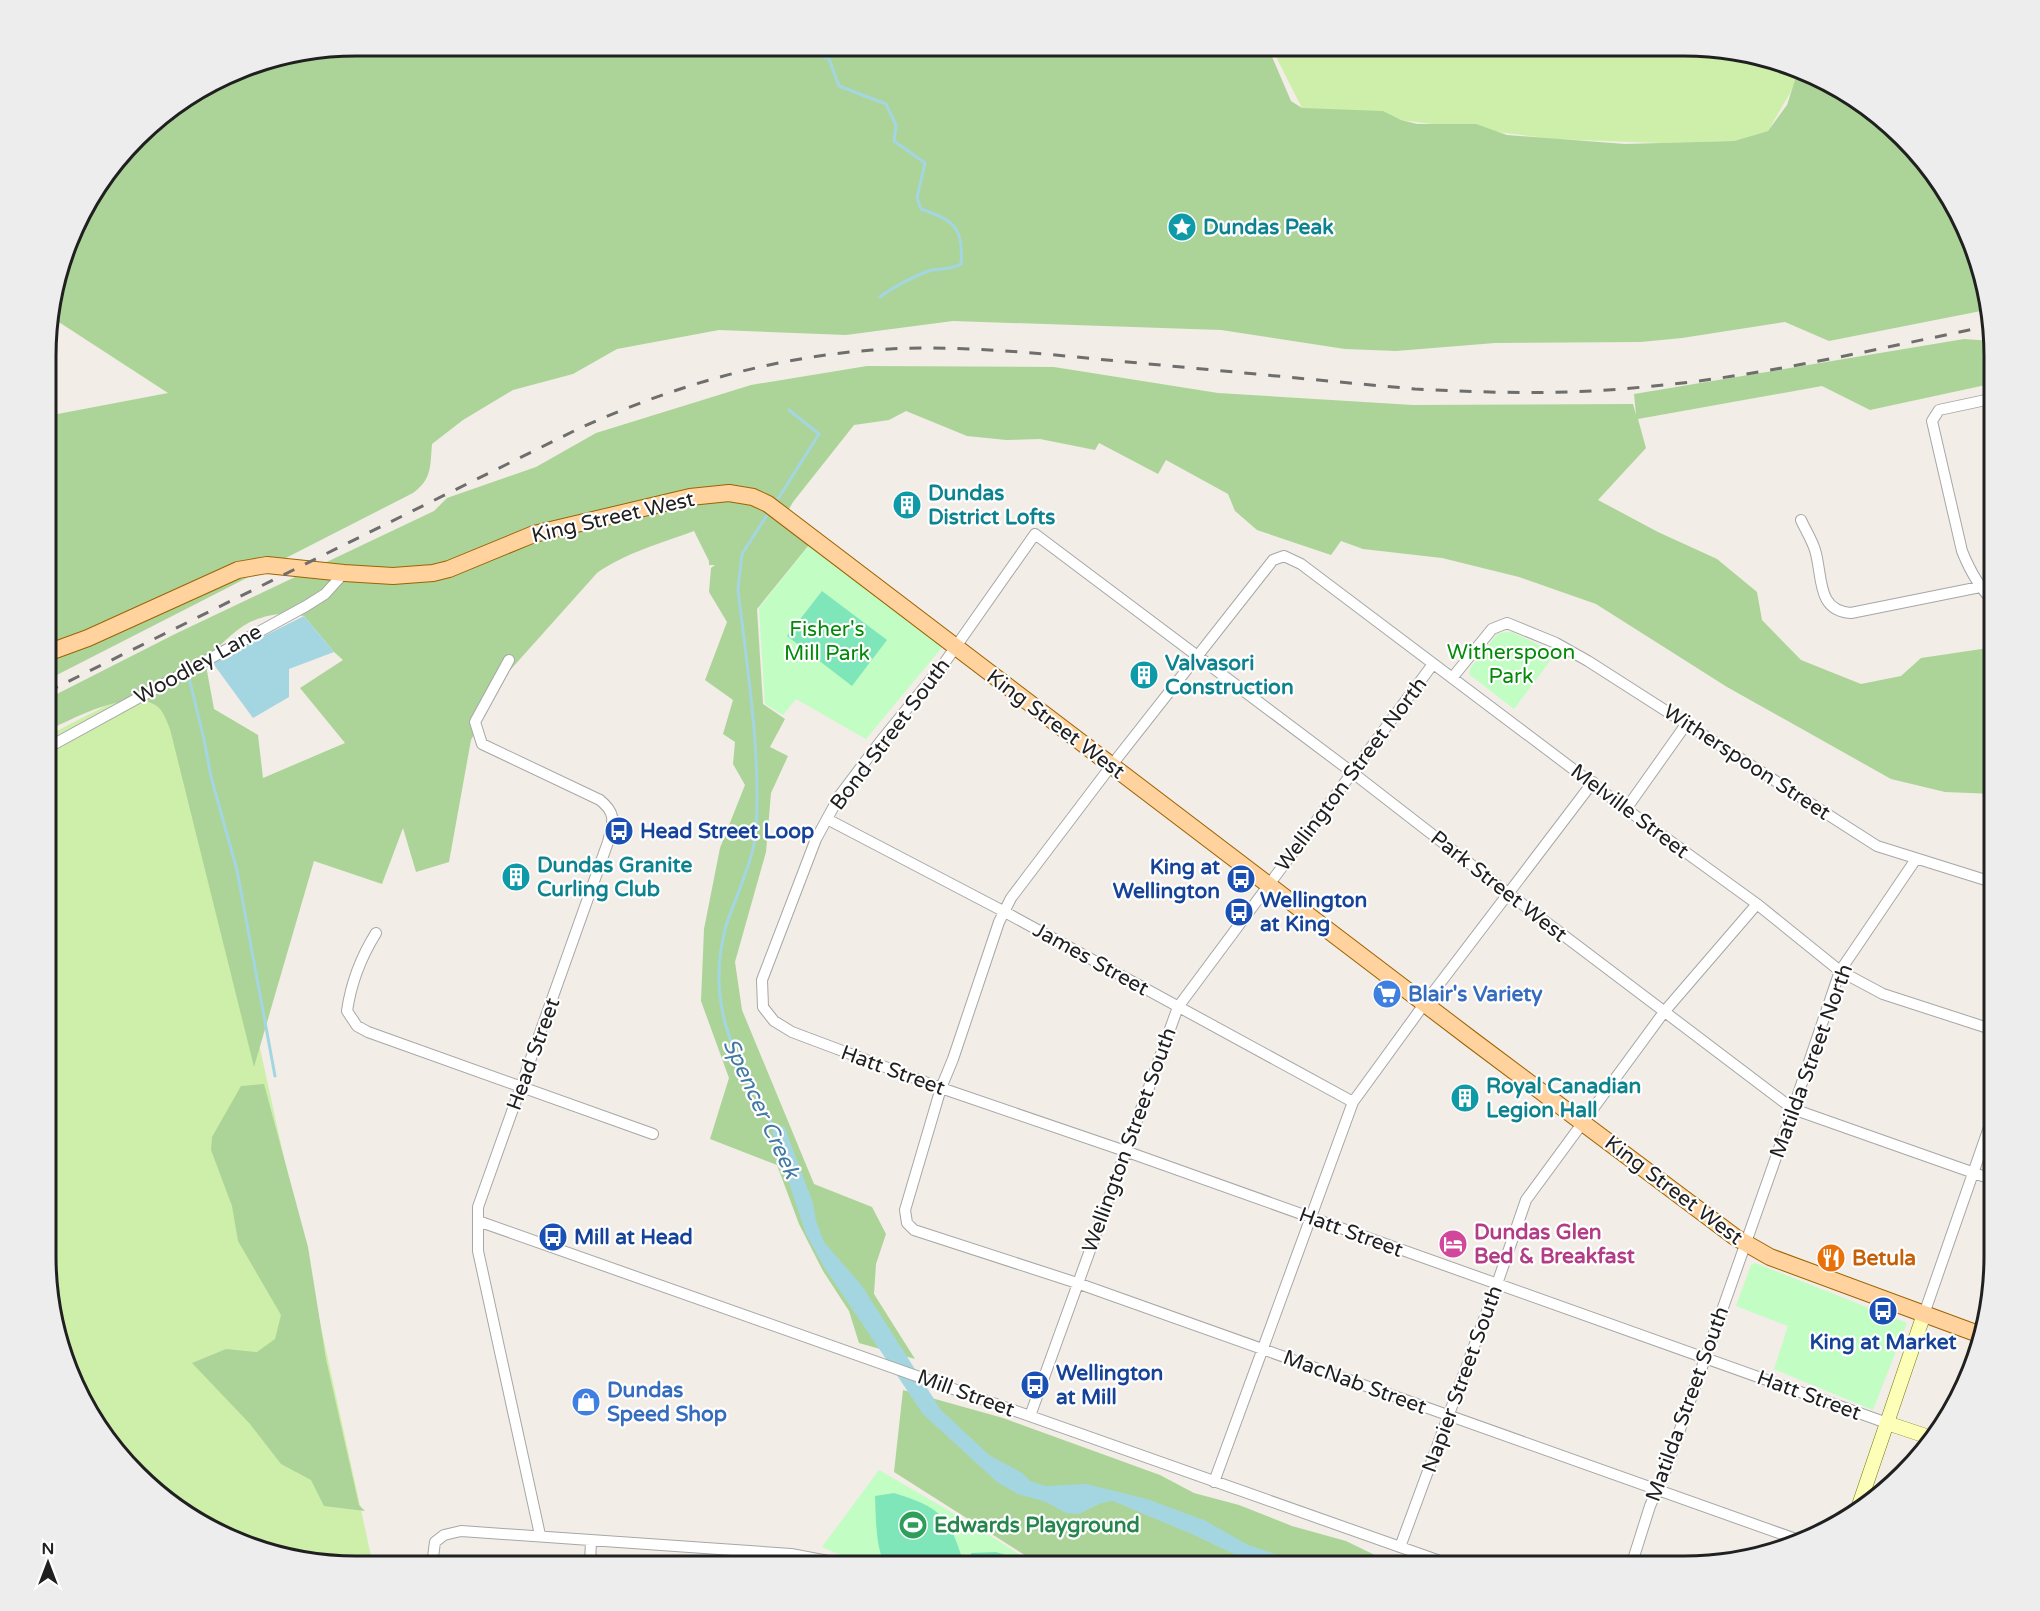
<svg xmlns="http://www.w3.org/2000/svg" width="2040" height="1611" font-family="'Varela Round',sans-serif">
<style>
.grass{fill:#ceefa9}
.forest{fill:#acd498;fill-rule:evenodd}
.park{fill:#c2fdc4}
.pitch{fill:#7fe6ba}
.water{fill:#a4d6e2}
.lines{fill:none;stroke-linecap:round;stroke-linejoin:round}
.stream{stroke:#a4d6e2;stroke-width:3}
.street-casing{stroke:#a7a7a7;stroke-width:12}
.secondary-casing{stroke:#767f00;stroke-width:15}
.primary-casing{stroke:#9d6300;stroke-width:18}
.street{stroke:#fff;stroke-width:10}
.secondary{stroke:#fdfeb8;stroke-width:14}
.primary{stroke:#ffd29e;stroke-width:16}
.rail{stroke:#6e6e6e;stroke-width:3;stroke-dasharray:12 12;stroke-linecap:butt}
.labels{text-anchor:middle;stroke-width:4.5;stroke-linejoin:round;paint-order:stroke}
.culture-label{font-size:21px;font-weight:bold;fill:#0d838f;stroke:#fff;text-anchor:start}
.street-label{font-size:21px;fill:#202020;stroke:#fff}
.park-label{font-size:21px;fill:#038a0a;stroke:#fff}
.transit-label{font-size:21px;font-weight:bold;fill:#164399;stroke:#fff;text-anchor:start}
.shop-label{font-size:21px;font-weight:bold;fill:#366cbe;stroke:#fff;text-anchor:start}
.hotel-label{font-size:21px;font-weight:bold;fill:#b23c85;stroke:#fff;text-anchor:start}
.food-label{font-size:21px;font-weight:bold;fill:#c56008;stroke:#fff;text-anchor:start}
.leisure-label{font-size:21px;font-weight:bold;fill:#27864d;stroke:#fff;text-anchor:start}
.water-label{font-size:22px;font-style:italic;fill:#4078a7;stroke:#fff}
.rim{fill:none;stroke:#202020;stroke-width:3}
</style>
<rect width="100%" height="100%" fill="#f2ede6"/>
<!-- grass -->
<path class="grass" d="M1270 45 1704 46 1804 69 1768 131 1734 141 1661 143 1554 139 1302 108Z
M177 669 373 1565H336L236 1542 151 1489 77 1393 46 1276 47 736Z"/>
<!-- forest -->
<path class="forest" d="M356 45H1267L1291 101 1302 108 1383 111 1401 120 1417 124H1476L1507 135 1625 144 1734 141 1768 131 1787 105 1799 68 1804 69 1889 122 1942 183 1971 236 1986 310 1829 341 1785 322 1682 338 1641 342 1495 343 1396 351 1345 349 1221 330 953 321 846 335 719 330 617 349 573 374 513 390 463 420 432 444C430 467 432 479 413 493L47 680V416L168 393 48 315 86 201 151 122 255 62Z
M1964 339 1992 341 1995 355V383L1870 410 1822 386 1638 419 1646 448 1598 500 1658 532 1717 559 1757 592 1762 620 1801 660 1861 684 1901 676 1921 658 1995 647V794L1945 792 1891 779 1727 687 1596 604 1519 577 1442 558 1363 549 1341 541 1331 555 1257 530 1235 511 1228 494 1166 460 1158 474 1099 443 1095 450 1040 439 1006 440 967 436 906 411 889 420 854 425 793 502 781 523 809 545 757 609 763 704 785 719 770 747 788 756 771 793 766 852 735 962 742 1010 814 1184 872 1207 886 1234 876 1264 874 1294 915 1359 859 1343 849 1311 823 1271 799 1224 777 1165 710 1139 729 1078 701 1001 704 929 720 848 745 785 733 764 735 742 723 734 733 700 705 680 727 622 709 592 711 568 715 565H709V561L694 531C662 543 625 553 597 573L504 677 471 740 449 862 416 872 403 828 382 884 314 861 254 1067 170 729C167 722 164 713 159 708 136 685 71 719 47 731V699L175 634 434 511 447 498 536 467 596 433 751 385 867 366 1054 367 1218 393 1413 405 1633 404 1636 415 1634 394ZM287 613 304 616 334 652 343 660 300 688 345 743 263 778 258 735 214 709 205 660C235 632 244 617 287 613Z
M264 1084 308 1247 326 1359 359 1505 365 1511 324 1506 311 1480 281 1464 250 1424 192 1363 226 1349 257 1352 275 1339 281 1315 238 1241 232 1206 211 1150 212 1137 241 1086Z
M903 1390 1003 1418 1160 1475 1194 1493 1239 1505 1292 1526 1346 1541 1383 1559 1425 1566H1042L894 1472Z"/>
<!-- park -->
<path class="park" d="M809 545 943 646 866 739 796 699 783 715 765 704 759 608Z
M1512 632 1556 653 1514 709 1470 675 1469 672 1471 667 1498 633Z
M1755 1263 1907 1323 1873 1410 1774 1369 1788 1326 1736 1306 1751 1265Z
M879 1470 977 1527 1037 1566H866L822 1547Z"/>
<!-- pitch -->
<path class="pitch" d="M822 591 887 640 852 686 787 636Z
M894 1493C935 1506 948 1513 961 1555 948 1557 897 1571 887 1564 875 1555 876 1511 875 1496Z
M996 1552 1025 1561 1031 1566H972L971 1553Z"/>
<!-- water -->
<path class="water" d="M304 616 334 652 289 669V697L253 718 212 662Z
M784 1126 813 1203 816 1221 824 1242 862 1286 941 1410 989 1455 1022 1473 1030 1481 1045 1486 1086 1484 1147 1499 1206 1521 1248 1545 1312 1566H1259L1194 1535 1113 1501 1101 1503 1079 1514 1066 1513 1046 1502 1018 1494 997 1482 923 1414 824 1267 806 1234 772 1131Z"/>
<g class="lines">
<!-- stream -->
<path class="stream" d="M770 45 788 55 823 56 829 59 839 86 886 104 896 125 894 141 925 163 917 198 921 209C954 221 964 227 961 264 951 270 943 268 932 270 916 275 893 287 880 297
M776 502 819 434 789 410
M769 512 742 554 738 589C747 669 761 750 756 831 754 859 735 898 726 926 703 1009 739 1063 776 1132
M188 674 204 739 211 777 237 870 275 1076"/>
<!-- street casing -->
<g class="street-casing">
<path id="street" d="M1801 520C1805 529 1812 540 1815 550 1823 576 1816 611 1851 613L1980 587
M1995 603C1979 588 1970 571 1962 551L1932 421 1939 410 1995 398
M509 660 475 722 482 744 600 800C617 814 613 821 608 842L478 1207V1251L540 1535
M1452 678 1492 629 1507 623 1556 643 1588 661 1877 846 1995 883
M47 748 306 606 325 594 344 573
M1626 809 1687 723
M827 819 1003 911 1353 1102
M376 933C361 957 351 983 347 1011L357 1026 368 1032 653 1134
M478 1221 1454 1566
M1924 1314 1994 1113
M1030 1416 1178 1007 1433 664
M1887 1423 1125 1151 941 1088 792 1032 774 1021 763 1007 762 980 816 839 840 795 880 742 945 662 1035 534 1353 773 1509 894 1793 1109 1994 1180
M1214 1482 1353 1102 1425 1003 1593 782
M1804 1542 1077 1283 914 1230 907 1223 905 1210 941 1088 953 1059 999 922 1011 898 1111 766 1273 560 1284 556 1301 564 1626 809 1757 904 1840 971 1883 994 1994 1030
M1400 1547 1497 1284 1526 1200 1664 1012 1757 904
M435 1565 433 1557 435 1542 444 1535 461 1531 791 1554 828 1561 840 1566
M590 1565 591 1540
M1631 1566 1650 1506 1665 1472 1793 1109 1840 971 1916 859"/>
</g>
<!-- secondary casing -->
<g class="secondary-casing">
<path id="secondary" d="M1887 1423 1932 1438
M1856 1514 1924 1314"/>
</g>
<!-- primary casing -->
<g class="primary-casing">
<path id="primary" d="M47 653 88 638 238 570 267 565 344 573 393 576 433 573 449 569 534 534 690 497 729 493 753 497 768 504 1471 1039 1735 1237 1770 1257 1981 1335"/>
</g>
<!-- street -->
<use href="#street" class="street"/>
<!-- secondary -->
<use href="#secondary" class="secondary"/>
<!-- primary -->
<use href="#primary" class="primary"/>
<!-- rail -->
<path class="rail" d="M47 692 580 428C673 386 770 358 872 350 954 344 1036 353 1117 361 1216 370 1316 380 1415 389 1492 393 1567 395 1643 387 1760 377 1875 349 1989 326"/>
</g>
<!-- icons -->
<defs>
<g id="sight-disc" transform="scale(1.5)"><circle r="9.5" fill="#0f9aa8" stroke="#fff"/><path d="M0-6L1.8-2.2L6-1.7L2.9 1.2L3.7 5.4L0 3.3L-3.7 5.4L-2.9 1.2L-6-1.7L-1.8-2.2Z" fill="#fff"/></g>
<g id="building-disc" transform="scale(1.5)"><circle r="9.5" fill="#0f9aa8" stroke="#fff"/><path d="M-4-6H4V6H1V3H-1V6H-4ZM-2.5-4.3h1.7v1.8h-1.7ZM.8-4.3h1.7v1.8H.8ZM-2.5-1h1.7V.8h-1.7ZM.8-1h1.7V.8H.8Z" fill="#fff"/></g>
<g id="bus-disc" transform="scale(1.5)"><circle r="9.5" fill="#1a4fb4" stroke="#fff"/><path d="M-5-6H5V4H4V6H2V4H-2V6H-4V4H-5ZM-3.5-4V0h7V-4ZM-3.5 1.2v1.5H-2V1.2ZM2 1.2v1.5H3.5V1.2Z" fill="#fff"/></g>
<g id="supermarket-disc" transform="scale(1.5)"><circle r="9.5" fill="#3f7fe0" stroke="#fff"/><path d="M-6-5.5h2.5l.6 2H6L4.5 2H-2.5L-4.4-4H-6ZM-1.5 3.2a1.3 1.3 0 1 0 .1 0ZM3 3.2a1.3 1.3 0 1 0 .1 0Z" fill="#fff"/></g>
<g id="hotel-disc" transform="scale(1.5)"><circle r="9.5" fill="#d1479c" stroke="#fff"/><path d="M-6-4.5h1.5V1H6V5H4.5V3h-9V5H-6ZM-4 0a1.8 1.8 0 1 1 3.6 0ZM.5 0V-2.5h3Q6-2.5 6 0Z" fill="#fff"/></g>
<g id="restaurant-disc" transform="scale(1.5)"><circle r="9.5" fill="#e8710a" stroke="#fff"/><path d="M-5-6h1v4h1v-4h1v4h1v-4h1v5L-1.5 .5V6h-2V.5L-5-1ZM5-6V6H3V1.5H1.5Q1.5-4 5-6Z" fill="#fff"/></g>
<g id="shop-disc" transform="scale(1.5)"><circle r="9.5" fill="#3f7fe0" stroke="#fff"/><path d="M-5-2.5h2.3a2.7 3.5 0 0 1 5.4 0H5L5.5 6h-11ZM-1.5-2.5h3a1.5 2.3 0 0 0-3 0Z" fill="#fff"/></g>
<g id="stadium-disc" transform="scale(1.5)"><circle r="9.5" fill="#2e9e5b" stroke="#fff"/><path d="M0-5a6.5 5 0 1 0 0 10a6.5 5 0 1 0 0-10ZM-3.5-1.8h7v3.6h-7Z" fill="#fff"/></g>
</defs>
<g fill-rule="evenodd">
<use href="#sight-disc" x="1182" y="227"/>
<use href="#building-disc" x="907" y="505"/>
<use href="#building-disc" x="1144" y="675"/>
<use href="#bus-disc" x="619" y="831"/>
<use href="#building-disc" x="516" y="877"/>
<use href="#bus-disc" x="1241" y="879"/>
<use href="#bus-disc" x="1239" y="912"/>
<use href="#supermarket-disc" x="1387" y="994"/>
<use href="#building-disc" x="1465" y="1098"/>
<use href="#bus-disc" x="553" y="1237"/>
<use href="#hotel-disc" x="1453" y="1244"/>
<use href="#restaurant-disc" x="1831" y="1258"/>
<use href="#bus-disc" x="1883" y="1311"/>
<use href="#bus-disc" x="1035" y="1385"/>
<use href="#shop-disc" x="586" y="1402"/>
<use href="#stadium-disc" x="913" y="1525"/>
</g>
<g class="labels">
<!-- culture labels -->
<g class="culture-label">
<text x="1203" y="234">Dundas Peak</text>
<text x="928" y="500">Dundas<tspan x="928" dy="24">District Lofts</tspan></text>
<text x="1165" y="670">Valvasori<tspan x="1165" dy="24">Construction</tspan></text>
<text x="537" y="872">Dundas Granite<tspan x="537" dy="24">Curling Club</tspan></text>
<text x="1486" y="1093">Royal Canadian<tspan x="1486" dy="24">Legion Hall</tspan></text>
</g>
<!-- street labels -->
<g class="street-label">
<text transform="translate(613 517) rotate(-13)" y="7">King Street West</text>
<text transform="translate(198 664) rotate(-29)" y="7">Woodley Lane</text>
<text transform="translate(1056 724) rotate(37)" y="7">King Street West</text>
<text transform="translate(890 734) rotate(-53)" y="7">Bond Street South</text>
<text transform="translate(1747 762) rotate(33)" y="7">Witherspoon Street</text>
<text transform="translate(1351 774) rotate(-53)" y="7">Wellington Street North</text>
<text transform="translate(1630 811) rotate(37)" y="7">Melville Street</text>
<text transform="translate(1499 886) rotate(38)" y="7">Park Street West</text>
<text transform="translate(1091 959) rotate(29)" y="7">James Street</text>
<text transform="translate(533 1054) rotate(-70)" y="7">Head Street</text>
<text transform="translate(1811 1061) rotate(-70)" y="7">Matilda Street North</text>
<text transform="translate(893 1070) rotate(20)" y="7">Hatt Street</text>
<text transform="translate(1129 1140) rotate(-70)" y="7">Wellington Street South</text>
<text transform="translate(1674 1190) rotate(37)" y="7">King Street West</text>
<text transform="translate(1351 1232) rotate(20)" y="7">Hatt Street</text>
<text transform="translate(1462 1379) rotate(-70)" y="7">Napier Street South</text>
<text transform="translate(1355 1382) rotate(20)" y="7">MacNab Street</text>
<text transform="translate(966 1393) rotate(20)" y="7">Mill Street</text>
<text transform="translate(1809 1395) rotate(20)" y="7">Hatt Street</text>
<text transform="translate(1687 1404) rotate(-70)" y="7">Matilda Street South</text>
</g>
<!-- park labels -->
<g class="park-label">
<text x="827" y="636">Fisher's<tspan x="827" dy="24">Mill Park</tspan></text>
<text x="1511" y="659">Witherspoon<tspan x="1511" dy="24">Park</tspan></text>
</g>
<!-- transit labels -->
<g class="transit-label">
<text x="640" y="838">Head Street Loop</text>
<text x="1220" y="874" text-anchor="end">King at<tspan x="1220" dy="24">Wellington</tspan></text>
<text x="1260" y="907">Wellington<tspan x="1260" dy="24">at King</tspan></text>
<text x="574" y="1244">Mill at Head</text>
<text x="1883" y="1349" text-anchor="middle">King at Market</text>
<text x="1056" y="1380">Wellington<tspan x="1056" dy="24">at Mill</tspan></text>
</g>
<!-- shop labels -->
<g class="shop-label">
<text x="1408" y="1001">Blair's Variety</text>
<text x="607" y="1397">Dundas<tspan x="607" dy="24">Speed Shop</tspan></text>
</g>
<!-- hotel labels -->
<g class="hotel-label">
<text x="1474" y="1239">Dundas Glen<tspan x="1474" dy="24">Bed &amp; Breakfast</tspan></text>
</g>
<!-- food labels -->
<g class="food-label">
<text x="1852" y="1265">Betula</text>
</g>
<!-- leisure labels -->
<g class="leisure-label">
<text x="934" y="1532">Edwards Playground</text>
</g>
<!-- water labels -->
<g class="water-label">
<text transform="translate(762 1108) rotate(65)" y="8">Spencer Creek</text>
</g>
</g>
<!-- crop -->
<path d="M0 0H2040V1611H0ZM356 56H1684A300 300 0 0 1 1984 356V1256A300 300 0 0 1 1684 1556H356A300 300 0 0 1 56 1256V356A300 300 0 0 1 356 56Z" fill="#ededed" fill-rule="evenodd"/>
<path class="rim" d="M356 56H1684A300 300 0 0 1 1984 356V1256A300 300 0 0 1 1684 1556H356A300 300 0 0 1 56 1256V356A300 300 0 0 1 356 56Z"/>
<!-- north arrow -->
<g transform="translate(48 1563)" stroke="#ffffff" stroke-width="4.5" paint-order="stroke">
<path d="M0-4.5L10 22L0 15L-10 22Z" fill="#202020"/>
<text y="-9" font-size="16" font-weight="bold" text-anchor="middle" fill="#202020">N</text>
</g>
</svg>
